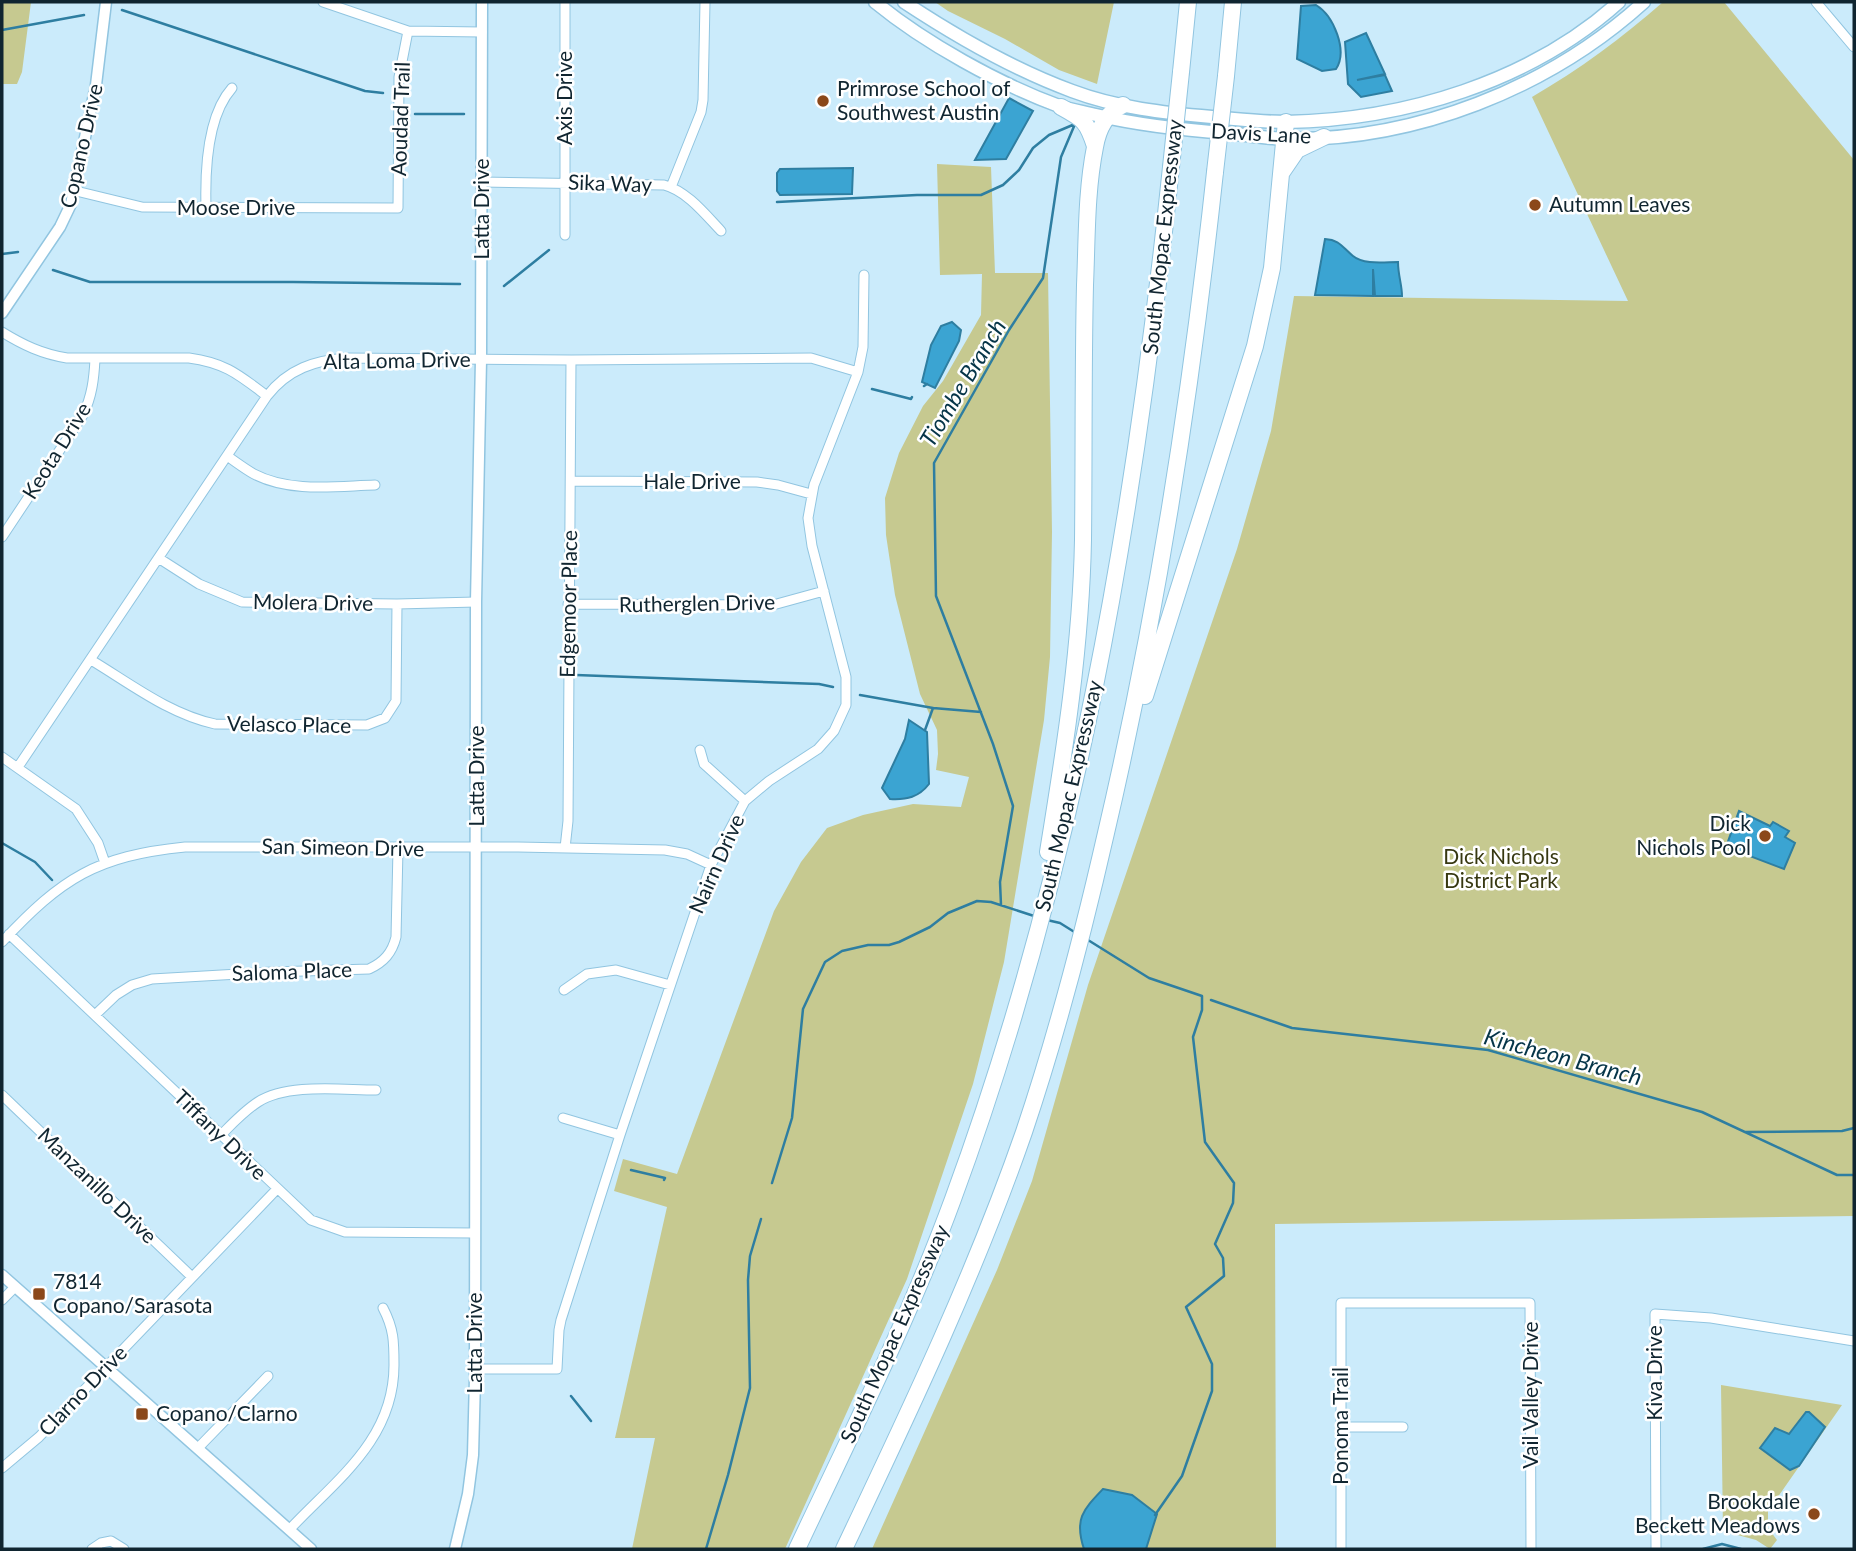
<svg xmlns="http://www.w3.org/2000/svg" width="1856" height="1551" font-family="Lato,sans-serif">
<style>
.green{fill:#c6c990}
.water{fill:#3ba4d2;stroke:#2e7ea1;stroke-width:2}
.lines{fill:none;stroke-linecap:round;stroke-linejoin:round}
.stream{stroke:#2e7ea1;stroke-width:2.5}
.minor-casing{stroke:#91c5e0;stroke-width:11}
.tertiary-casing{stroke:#91c5e0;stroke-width:13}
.secondary-casing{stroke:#91c5e0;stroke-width:15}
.motorway-casing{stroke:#91c5e0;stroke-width:18}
.minor{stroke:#fff;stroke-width:9}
.tertiary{stroke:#fff;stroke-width:10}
.secondary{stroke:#fff;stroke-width:12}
.motorway{stroke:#fff;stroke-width:16}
.motorway-bridge-casing{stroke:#91c5e0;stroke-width:18;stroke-linecap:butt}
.motorway-bridge{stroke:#fff;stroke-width:16}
.poi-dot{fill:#8b481a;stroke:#fff;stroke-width:2.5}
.labels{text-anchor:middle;stroke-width:5;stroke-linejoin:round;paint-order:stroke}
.poi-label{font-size:21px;fill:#102530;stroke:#fff;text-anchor:start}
.street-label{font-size:21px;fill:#102530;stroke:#fff}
.park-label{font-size:21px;fill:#373811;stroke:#fff}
.water-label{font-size:23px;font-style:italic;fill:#063548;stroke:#fff}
</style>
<rect width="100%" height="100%" fill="#cbebfb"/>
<!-- green -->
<path class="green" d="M2 2H31L22 72 17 84H2Z
M935 2H1114L1097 84 1059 70 1005 39 948 11Z
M1663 2H1724L1854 160V1216L1275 1224 1276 1549H872L997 1270 1032 1181 1088 985 1237 549 1271 431 1294 296 1628 301 1532 97C1580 69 1622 38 1663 2Z
M937 164 991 167 995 273H1048L1052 532 1050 657 1044 720 1004 962 973 1084 907 1279 785 1549H632L655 1438H615L667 1207 614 1191 623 1159 677 1174 774 911 801 862 827 828 863 815 913 804 961 807 969 777 936 770 938 754 937 730 920 694 895 595 886 535 885 498 899 453 923 406 943 381 981 315 982 274 940 275Z
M1721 1385 1842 1405 1768 1511V1528L1777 1540 1770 1549 1756 1540 1723 1531Z"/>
<!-- water -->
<path class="water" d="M1316 5C1334 16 1348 51 1336 69L1322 71 1297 59 1301 6Z
M1366 33 1385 74 1357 80 1385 75 1392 91 1361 97 1348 84 1345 42Z
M1009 98 1033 111 1006 159 975 160Z
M853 168 852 194 780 195 777 191V173L780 169Z
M1325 239C1340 240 1342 247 1353 256 1364 265 1384 262 1398 262 1398 275 1402 285 1402 296H1375L1373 269V296L1315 295Z
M952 322 961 330 959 341 935 388 922 382 931 345 941 326Z
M909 720 927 732 929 784C919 797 907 800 890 799L882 788 905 739Z
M1739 811 1770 826 1773 822 1789 831 1785 837 1795 843 1784 869 1726 847Z
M1806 1412H1809L1825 1427 1799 1466 1790 1470 1760 1448 1775 1428 1789 1434Z
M1103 1489 1132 1495 1157 1514 1146 1549H1084C1074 1519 1083 1510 1103 1489Z"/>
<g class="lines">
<!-- stream -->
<path class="stream" d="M122 10 365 91 383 93
M2 30 84 15
M415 114H464
M777 202 917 195H981L1003 185 1019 170 1033 148 1049 135 1075 124
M2 254 18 252
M53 270 90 282H293L460 284
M504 286 549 250
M924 386 927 384
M872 389 911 399 912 397
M576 675 819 684 833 687
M860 695 933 708 981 712
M925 730 933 708
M2 843 35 862 52 880
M1001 905 1000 882 1013 806 993 744 936 596 934 463 1009 330 1043 278 1061 157 1075 124
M1047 920 1060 923 1076 933
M1088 940 1149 978 1202 996V1010L1193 1037 1205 1142 1234 1183 1233 1203 1215 1244 1223 1258 1224 1276 1186 1307 1212 1364V1391L1182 1476 1155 1515
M1211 1000 1292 1028 1488 1050 1702 1112 1837 1175H1854
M1746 1132 1842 1131 1854 1128
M631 1170 665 1178 664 1180
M772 1183 792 1118 803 1009 825 962 842 951 868 945H889L899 942 930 927 948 913 977 901 991 902 1034 916
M571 1396 591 1421
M706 1549 728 1475 750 1388 748 1280 750 1256 761 1219
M1703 1549 1722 1544 1741 1549"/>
<!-- minor casing -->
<g class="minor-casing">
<path id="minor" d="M323 2 408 31 482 32
M1816 2 1854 47
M482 182 664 185C687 191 705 214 721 231
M671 187 701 112 703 100 705 2
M76 191 142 207 398 208 399 77 408 31
M206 207C205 171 207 116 232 88
M565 235V2
M2 332C23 345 42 354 67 358H189C226 363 239 375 267 396
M227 456C236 462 245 469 254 474 290 493 337 486 375 485
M571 481 757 482 778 485 811 494
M2 537 83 415C92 396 94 379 95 359
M160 559 199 584 242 602 397 604 476 602
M568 604 773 605 824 591
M91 660C131 684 169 714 215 724L367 725 385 718 396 701 397 604
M700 750 704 764 745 801
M2 757 76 809 98 843 105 863
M18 767 267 396C288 369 315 360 348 358L571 360 811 358 858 372
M565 848 568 821 571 360
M9 934 311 1220 345 1232 475 1233
M2 942C62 878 96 856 185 847H518L665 850 687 854 711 865
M564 990 587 974 616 970 670 985
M95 1015 116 995 132 985 152 979 272 972 369 969C384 962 392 953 396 937L398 849
M2 1095 192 1277
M563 1118 620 1135
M221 1135C232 1124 244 1111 258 1102 288 1083 341 1090 376 1090
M2 1300 15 1287
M475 1369H557L559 1330 561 1320 620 1135 711 865 745 801 769 781 818 749 834 731 846 705V677L812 546 808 518 814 485 858 372 863 347 864 275
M1342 1427H1403
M198 1448 268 1376
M2 1468 39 1437 277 1189
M290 1529C336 1480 394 1440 394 1365 394 1342 394 1329 383 1308
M92 1549 101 1543 111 1541 124 1549
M1341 1549V1303H1530L1531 1549
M1656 1549 1655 1314 1711 1318 1854 1341"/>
</g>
<!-- tertiary casing -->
<g class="tertiary-casing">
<path id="tertiary" d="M2 313 60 227 71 204 96 85 106 2
M2 1275 311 1549
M455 1549 468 1494 473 1455 475 1378 476 602 481 360 482 2"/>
</g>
<!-- secondary casing -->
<g class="secondary-casing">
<path id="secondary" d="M875 2C925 43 999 84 1059 106 1071 110 1084 112 1096 115 1139 125 1183 130 1227 133 1246 135 1266 138 1285 139 1415 141 1548 89 1644 2
M904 2C957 37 1012 69 1072 91 1117 108 1165 113 1212 117 1237 119 1262 122 1286 122 1404 120 1530 82 1619 2"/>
</g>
<!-- motorway casing -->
<g class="motorway-casing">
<path id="motorway" d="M1181 72 1188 2
M1226 76 1233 2
M1061 107C1083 119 1087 121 1095 146
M1282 172 1297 150 1324 137
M1145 696 1255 346 1272 268 1286 122
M1048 852C1065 748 1081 646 1083 540 1084 455 1083 370 1085 285 1087 240 1086 192 1095 147 1098 129 1106 113 1123 105
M797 1549C851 1434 909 1319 953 1199 1075 868 1135 516 1171 167
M844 1549C909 1412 974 1276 1024 1132 1057 1034 1083 934 1106 833 1157 615 1191 395 1215 172"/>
</g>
<!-- minor -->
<use href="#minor" class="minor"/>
<!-- tertiary -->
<use href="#tertiary" class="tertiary"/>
<!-- secondary -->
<use href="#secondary" class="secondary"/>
<!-- motorway -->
<use href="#motorway" class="motorway"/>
<!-- motorway-bridge casing -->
<g class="motorway-bridge-casing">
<path id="motorway-bridge" d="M1171 167 1181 72
M1215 172 1226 76"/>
</g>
<!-- motorway-bridge -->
<use href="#motorway-bridge" class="motorway-bridge"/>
</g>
<!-- markers -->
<g class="poi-dot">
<circle cx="823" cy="101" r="7"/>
<circle cx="1535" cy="205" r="7"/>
<circle cx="1765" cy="836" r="7"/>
<rect x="32" y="1287" width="14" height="14" rx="3.5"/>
<rect x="135" y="1407" width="14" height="14" rx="3.5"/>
<circle cx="1814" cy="1514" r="7"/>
</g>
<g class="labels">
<!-- poi labels -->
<g class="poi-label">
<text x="837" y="96">Primrose School of<tspan x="837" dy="24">Southwest Austin</tspan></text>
<text x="1549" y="212">Autumn Leaves</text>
<text x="1751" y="831" text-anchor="end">Dick<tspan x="1751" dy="24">Nichols Pool</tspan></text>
<text x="53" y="1289">7814<tspan x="53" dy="24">Copano/Sarasota</tspan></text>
<text x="156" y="1421">Copano/Clarno</text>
<text x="1800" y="1509" text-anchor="end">Brookdale<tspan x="1800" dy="24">Beckett Meadows</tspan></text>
</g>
<!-- street labels -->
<g class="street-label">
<text transform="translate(565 98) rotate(-90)" y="7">Axis Drive</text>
<text transform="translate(401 119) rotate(-88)" y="7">Aoudad Trail</text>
<text transform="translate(1261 134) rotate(3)" y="7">Davis Lane</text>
<text transform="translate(82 146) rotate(-77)" y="7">Copano Drive</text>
<text transform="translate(610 184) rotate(2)" y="7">Sika Way</text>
<text x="236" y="215">Moose Drive</text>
<text transform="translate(482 209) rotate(-90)" y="7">Latta Drive</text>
<text transform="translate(1163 237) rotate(-84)" y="7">South Mopac Expressway</text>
<text transform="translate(397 361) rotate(-1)" y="7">Alta Loma Drive</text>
<text transform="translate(57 451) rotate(-58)" y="7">Keota Drive</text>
<text x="692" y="489">Hale Drive</text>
<text transform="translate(313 603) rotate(1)" y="7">Molera Drive</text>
<text transform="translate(569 604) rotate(-89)" y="7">Edgemoor Place</text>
<text transform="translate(697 604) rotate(-1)" y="7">Rutherglen Drive</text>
<text transform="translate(289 725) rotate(1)" y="7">Velasco Place</text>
<text transform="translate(477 776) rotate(-90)" y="7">Latta Drive</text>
<text transform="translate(1069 796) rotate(-77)" y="7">South Mopac Expressway</text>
<text transform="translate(343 848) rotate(1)" y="7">San Simeon Drive</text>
<text transform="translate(717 864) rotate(-66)" y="7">Nairn Drive</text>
<text transform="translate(292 972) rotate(-2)" y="7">Saloma Place</text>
<text transform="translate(220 1135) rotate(44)" y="7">Tiffany Drive</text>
<text transform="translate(97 1186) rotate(44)" y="7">Manzanillo Drive</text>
<text transform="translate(895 1334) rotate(-66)" y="7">South Mopac Expressway</text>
<text transform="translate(475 1343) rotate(-90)" y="7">Latta Drive</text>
<text transform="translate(1655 1373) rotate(-90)" y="7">Kiva Drive</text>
<text transform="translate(83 1391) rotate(-46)" y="7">Clarno Drive</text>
<text transform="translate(1531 1395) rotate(-90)" y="7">Vail Valley Drive</text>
<text transform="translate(1341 1426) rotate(-90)" y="7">Ponoma Trail</text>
</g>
<!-- park labels -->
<g class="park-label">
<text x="1501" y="864">Dick Nichols<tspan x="1501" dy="24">District Park</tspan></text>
</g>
<!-- water labels -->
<g class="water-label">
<text transform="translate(963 383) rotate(-59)" y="8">Tiombe Branch</text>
<text transform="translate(1563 1057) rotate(15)" y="8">Kincheon Branch</text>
</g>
</g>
<!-- border -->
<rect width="1856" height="1551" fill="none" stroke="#102530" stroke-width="7"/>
</svg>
